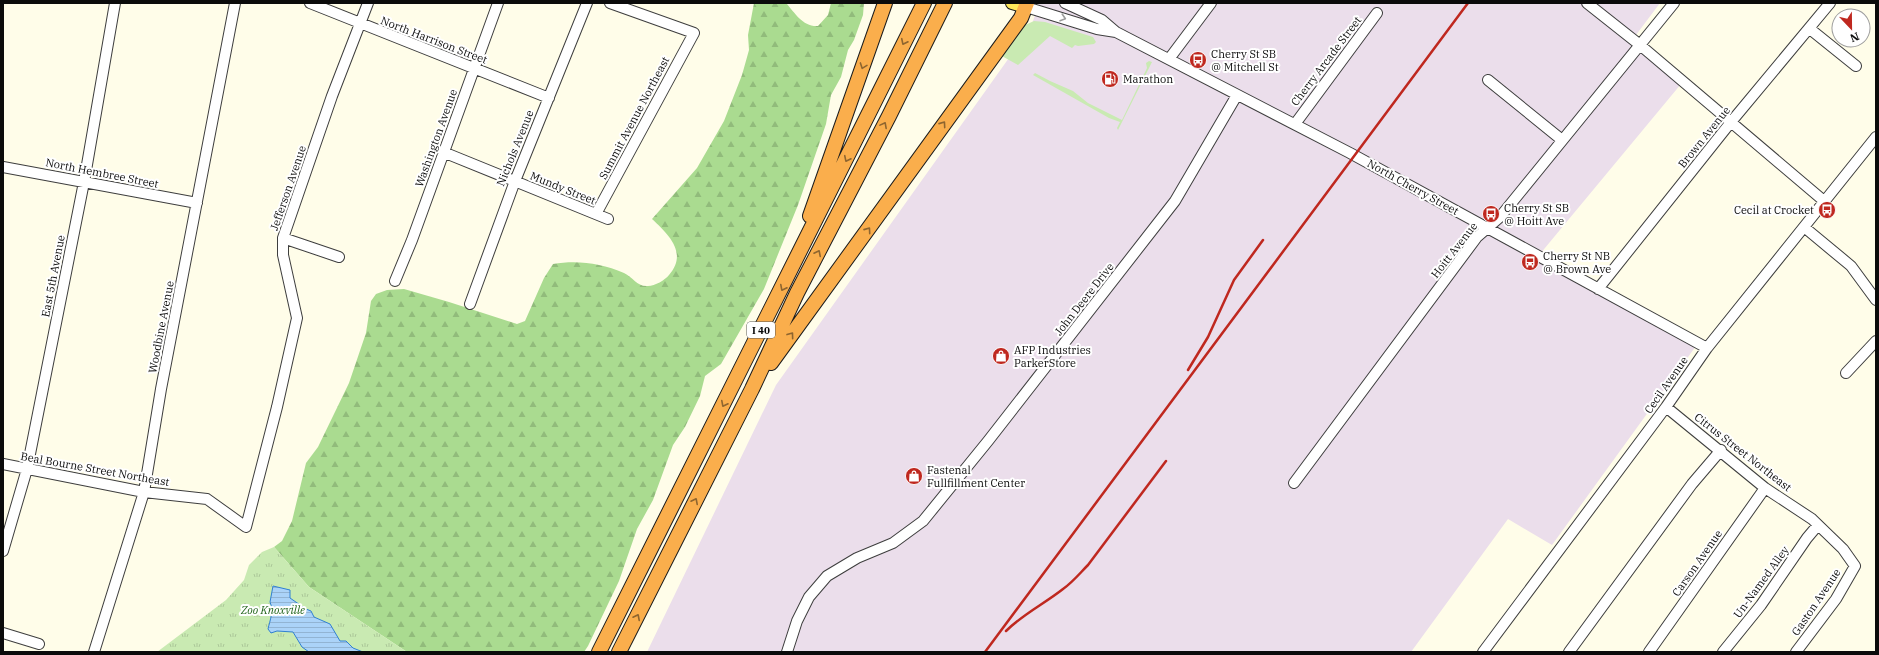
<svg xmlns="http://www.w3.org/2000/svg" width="1879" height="655" font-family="'IBM Plex Serif',serif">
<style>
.industrial{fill:#ebdeeb}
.grass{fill:#c9eab2}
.forest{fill:url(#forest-firs)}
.park{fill:url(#park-tufts)}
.water{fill:url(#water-rules);stroke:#3080d2}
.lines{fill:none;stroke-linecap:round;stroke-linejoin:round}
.minor-casing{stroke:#3e3e3e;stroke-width:12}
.major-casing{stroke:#1c1c1c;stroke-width:14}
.highway-casing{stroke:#1c1c1c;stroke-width:16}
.minor{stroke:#fff;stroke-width:10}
.major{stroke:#fee75a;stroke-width:12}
.highway{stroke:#faae4c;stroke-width:14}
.rail{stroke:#bf281f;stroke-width:2.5}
.oneway{stroke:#9d9d9d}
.oneway2{stroke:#8e652f}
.labels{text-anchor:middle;stroke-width:4;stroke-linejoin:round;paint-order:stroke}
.shield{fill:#fff;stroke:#545454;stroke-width:1}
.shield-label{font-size:10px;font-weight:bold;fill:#0b0b0b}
.street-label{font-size:11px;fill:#0b0b0b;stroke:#fff}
.poi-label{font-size:11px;fill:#0b0b0b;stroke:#fff;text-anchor:start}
.park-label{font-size:11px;font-style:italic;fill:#21641a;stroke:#fff}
</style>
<defs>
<pattern id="forest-firs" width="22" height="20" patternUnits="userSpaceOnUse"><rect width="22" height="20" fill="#aadb90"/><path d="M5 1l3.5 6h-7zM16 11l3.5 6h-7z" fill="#91bb7b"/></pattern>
<pattern id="park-tufts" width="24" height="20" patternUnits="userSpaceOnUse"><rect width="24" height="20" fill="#c9eab2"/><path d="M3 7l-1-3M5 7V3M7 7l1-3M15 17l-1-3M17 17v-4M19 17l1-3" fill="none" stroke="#abc798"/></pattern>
<pattern id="water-rules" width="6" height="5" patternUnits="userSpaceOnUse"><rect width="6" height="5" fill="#abd3f8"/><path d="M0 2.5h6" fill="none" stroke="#92b4d3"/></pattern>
</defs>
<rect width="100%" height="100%" fill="#fffde9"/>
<!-- industrial -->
<path class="industrial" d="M1039 3H1660L1630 43 1681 84 1535 260 1696 346 1552 545 1508 519 1411 652H647L776 385 1031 27Z"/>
<!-- grass -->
<path class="grass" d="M1034 21 1045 22 1093 37 1096 42 1094 44 1078 46 1075 45 1072 48 1050 36 1018 65 1000 55 1023 26Z
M1149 61 1152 62 1118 130 1117 128 1120 122 1109 118 1033 75 1035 73 1050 81 1073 91 1088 103 1122 120 1147 68 1146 63Z"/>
<!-- forest -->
<path class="forest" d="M754 3H786C795 13 803 27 818 26L828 15 831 3H864L863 15 854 40 848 50 841 77 831 95 826 124 798 205 764 289 721 364 705 376 700 396 685 427 673 445 653 500 637 529 619 581 588 646 584 652H407L309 587 274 547 282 541 292 521 306 463 318 447 349 383 366 333 371 301 376 294 387 290 404 289 449 302 517 324 525 321 544 278 553 264C577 260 601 263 624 273 633 277 637 287 648 286 655 286 665 280 669 275 688 253 669 235 652 219L697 168 724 121 742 75 749 50 748 35Z"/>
<!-- park -->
<path class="park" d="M274 547 309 587 407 652H157L226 600 244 580 249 565 262 552Z"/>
<!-- water -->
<path class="water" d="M273 586 290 590V598L306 609 311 611 314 617 330 624 340 641H346L353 648 363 652H309L302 647 293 632 277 631 271 633 268 629C270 620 274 611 270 602Z"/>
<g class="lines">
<!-- minor casing -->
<g class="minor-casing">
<path id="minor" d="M310 3 549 98
M1065 3 1102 20 1116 32 1350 153 1707 348
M1587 3 1640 45 1824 201
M1026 7 1097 29 1116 32
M1810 29 1856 66
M1169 59 1211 3
M1488 80 1562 140
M1295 124 1377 13
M443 152 608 219
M3 167 197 203
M596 214 694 33 610 3
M1804 227 1851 266 1876 300
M283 238 339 257
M395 281 412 240 498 3
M1598 289 1731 122 1830 3
M470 304 515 181 587 3
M1846 373 1876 341
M1666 407 1765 488 1812 519 1843 549 1855 566 1836 599 1796 652
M3 464 144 492 207 499 246 527 277 407 297 318 283 255V238L332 96 368 3
M1294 483 1477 237 1500 217 1674 3
M3 551 27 469 84 182 115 3
M3 633 39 644
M94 652 144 492 161 389 235 3
M787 652 797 621 809 597 827 576 857 558 893 543 923 521 988 441 1175 201 1237 95
M1483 652 1666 407 1707 348 1876 137
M1569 652 1692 484 1721 450
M1649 652 1765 488
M1723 652 1761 605 1807 538 1818 525"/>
</g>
<!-- major casing -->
<g class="major-casing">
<path id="major" d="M1012 3 1026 7"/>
</g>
<!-- highway casing -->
<g class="highway-casing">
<path id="highway" d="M810 216 885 3
M771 363 1021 18 1027 3
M599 652 924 3
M619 652 752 389 797 293 889 116 945 3"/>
</g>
<!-- minor -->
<use href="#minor" class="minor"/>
<!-- major -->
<use href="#major" class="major"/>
<!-- highway -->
<use href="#highway" class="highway"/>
<!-- rail -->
<path class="rail" d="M1188 370 1208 337 1234 280 1263 240
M1006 631C1023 614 1044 604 1063 589 1073 582 1080 573 1088 565L1166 461
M985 652 1468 3"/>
</g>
<!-- one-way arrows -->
<defs><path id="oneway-chevron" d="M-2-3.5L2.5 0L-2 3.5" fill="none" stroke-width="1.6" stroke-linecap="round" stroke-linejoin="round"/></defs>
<use class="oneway" href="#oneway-chevron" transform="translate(1063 18) rotate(18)"/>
<g class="oneway2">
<use href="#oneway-chevron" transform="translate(904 42) rotate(116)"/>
<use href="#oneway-chevron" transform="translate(863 66) rotate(110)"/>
<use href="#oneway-chevron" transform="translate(943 124) rotate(-55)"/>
<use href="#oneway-chevron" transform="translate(884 125) rotate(-62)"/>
<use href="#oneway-chevron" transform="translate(847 159) rotate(116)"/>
<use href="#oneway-chevron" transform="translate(868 230) rotate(-55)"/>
<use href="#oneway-chevron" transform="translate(818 253) rotate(-63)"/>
<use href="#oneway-chevron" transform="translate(783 288) rotate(117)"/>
<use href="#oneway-chevron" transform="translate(791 335) rotate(-54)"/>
<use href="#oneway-chevron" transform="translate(724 404) rotate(117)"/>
<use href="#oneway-chevron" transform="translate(695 501) rotate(-63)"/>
<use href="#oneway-chevron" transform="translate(637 617) rotate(-63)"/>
</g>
<!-- icons -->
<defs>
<g id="bus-disc" transform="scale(0.9)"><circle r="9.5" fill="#bf281f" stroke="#fff"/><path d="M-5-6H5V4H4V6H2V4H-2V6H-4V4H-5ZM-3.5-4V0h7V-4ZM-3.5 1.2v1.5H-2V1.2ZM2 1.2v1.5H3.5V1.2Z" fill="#fff"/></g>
<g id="fuel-disc" transform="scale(0.9)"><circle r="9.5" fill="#bf281f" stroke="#fff"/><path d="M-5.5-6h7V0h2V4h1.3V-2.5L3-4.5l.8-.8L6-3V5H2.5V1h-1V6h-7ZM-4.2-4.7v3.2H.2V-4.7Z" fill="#fff"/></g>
<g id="shop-disc" transform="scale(0.9)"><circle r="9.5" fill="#bf281f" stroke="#fff"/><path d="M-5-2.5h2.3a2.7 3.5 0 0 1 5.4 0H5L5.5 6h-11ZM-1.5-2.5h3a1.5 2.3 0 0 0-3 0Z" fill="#fff"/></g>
</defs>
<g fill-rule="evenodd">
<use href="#bus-disc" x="1198" y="60"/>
<use href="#fuel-disc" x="1110" y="79"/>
<use href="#bus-disc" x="1827" y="210"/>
<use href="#bus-disc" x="1491" y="214"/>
<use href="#bus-disc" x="1530" y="262"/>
<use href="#shop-disc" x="1001" y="356"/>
<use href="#shop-disc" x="914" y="476"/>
</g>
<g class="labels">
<!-- shield labels -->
<rect class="shield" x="747" y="322" width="28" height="16" rx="3"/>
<g class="shield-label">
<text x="761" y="334">I 40</text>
</g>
<!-- street labels -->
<g class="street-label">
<text transform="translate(434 40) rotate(21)" y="4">North Harrison Street</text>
<text transform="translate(1326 61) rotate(-53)" y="4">Cherry Arcade Street</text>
<text transform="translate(634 118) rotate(-62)" y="4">Summit Avenue Northeast</text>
<text transform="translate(1704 137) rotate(-51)" y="4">Brown Avenue</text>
<text transform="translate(436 138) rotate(-70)" y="4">Washington Avenue</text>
<text transform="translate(515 148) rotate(-68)" y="4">Nichols Avenue</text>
<text transform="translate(102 173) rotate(11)" y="4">North Hembree Street</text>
<text transform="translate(1413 187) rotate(29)" y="4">North Cherry Street</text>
<text transform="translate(288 188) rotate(-71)" y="4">Jefferson Avenue</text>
<text transform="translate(563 188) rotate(22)" y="4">Mundy Street</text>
<text transform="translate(1454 250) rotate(-52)" y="4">Hoitt Avenue</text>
<text transform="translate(53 276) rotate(-79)" y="4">East 5th Avenue</text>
<text transform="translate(1084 299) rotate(-52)" y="4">John Deere Drive</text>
<text transform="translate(161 327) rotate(-79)" y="4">Woodbine Avenue</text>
<text transform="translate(1666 385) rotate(-55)" y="4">Cecil Avenue</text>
<text transform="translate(1743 452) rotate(38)" y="4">Citrus Street Northeast</text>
<text transform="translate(95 469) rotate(10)" y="4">Beal Bourne Street Northeast</text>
<text transform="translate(1697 563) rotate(-55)" y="4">Carson Avenue</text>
<text transform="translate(1761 582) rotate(-54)" y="4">Un-Named Alley</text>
<text transform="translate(1816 602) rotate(-56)" y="4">Gaston Avenue</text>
</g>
<!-- poi labels -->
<g class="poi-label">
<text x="1211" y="58">Cherry St SB<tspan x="1211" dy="13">@ Mitchell St</tspan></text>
<text x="1123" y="83">Marathon</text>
<text x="1504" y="212">Cherry St SB<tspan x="1504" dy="13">@ Hoitt Ave</tspan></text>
<text x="1814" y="214" text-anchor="end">Cecil at Crocket</text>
<text x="1543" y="260">Cherry St NB<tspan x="1543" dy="13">@ Brown Ave</tspan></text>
<text x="1014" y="354">AFP Industries<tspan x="1014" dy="13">ParkerStore</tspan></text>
<text x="927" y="474">Fastenal<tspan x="927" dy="13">Fullfillment Center</tspan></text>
</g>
<!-- park labels -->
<g class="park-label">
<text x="273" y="614">Zoo Knoxville</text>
</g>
</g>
<!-- border -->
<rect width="1879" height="655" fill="none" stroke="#0b0b0b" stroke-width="8"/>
<!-- north arrow -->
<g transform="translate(1851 28) rotate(158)"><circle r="19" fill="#ffffff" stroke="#9d9d9d"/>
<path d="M0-3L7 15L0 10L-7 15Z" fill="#bf281f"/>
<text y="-6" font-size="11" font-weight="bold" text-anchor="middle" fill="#0b0b0b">N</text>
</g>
</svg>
